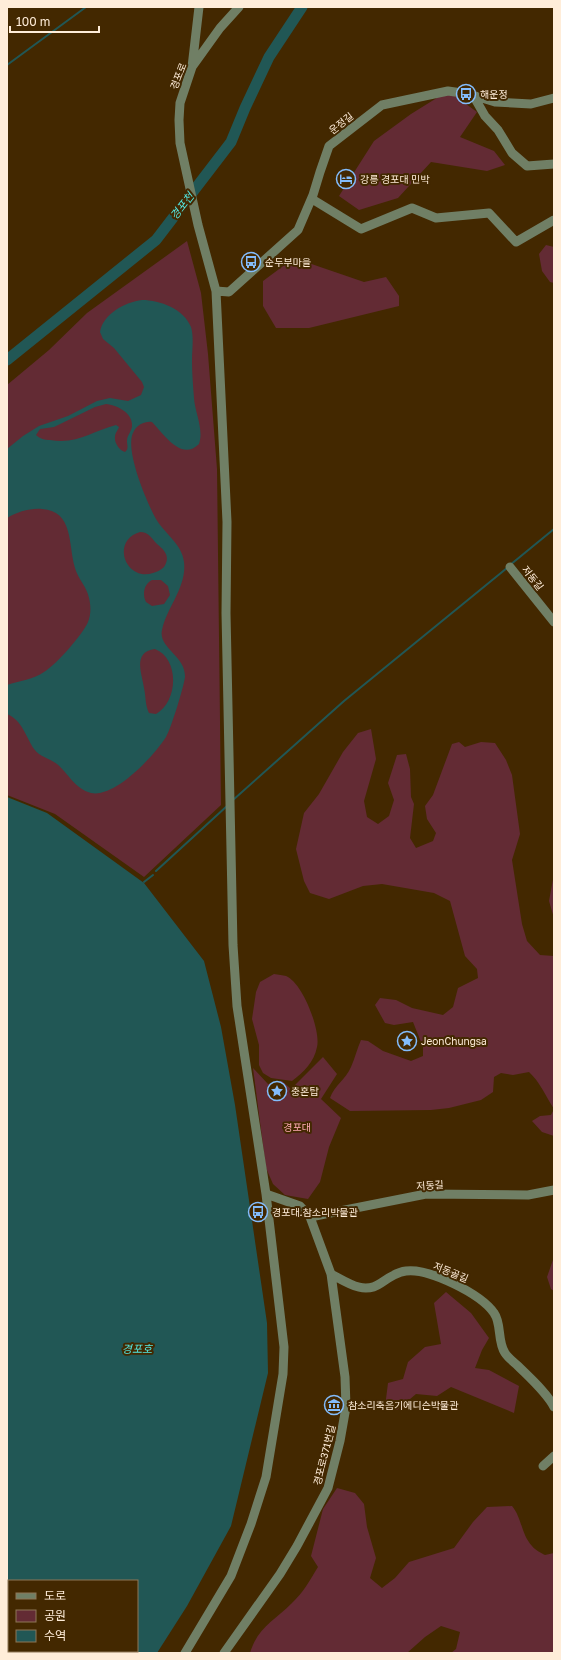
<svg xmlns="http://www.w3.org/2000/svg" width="561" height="1660" font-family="'Golos Text','Noto Sans KR',sans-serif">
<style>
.green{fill:#632b34}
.water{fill:#215755;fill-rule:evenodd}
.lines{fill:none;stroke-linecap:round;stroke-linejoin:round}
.stream{stroke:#215755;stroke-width:2}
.river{stroke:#215755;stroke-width:11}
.minor{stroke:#707f65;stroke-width:9}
.labels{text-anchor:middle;stroke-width:4;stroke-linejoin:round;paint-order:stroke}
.street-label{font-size:10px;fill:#ffedd9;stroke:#432800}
.poi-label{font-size:10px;fill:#ffedd9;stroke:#432800;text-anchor:start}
.park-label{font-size:10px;fill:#ffabb5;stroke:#432800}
.water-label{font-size:11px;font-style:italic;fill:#53e7e1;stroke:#432800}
</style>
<rect width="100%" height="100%" fill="#432800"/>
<!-- green -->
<path class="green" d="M448 91 477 112 460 137 494 151 505 165 487 171 431 162 398 198 359 210 339 196 374 141 411 114Z
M187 241 201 293 208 354 217 469 221 805 144 877 55 814 7 795V385L49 350 87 313Z
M546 245 554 247V283L550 282 542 271 539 254Z
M294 258 364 282 386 277 399 296V306L309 328H276L263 306V281Z
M371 729 376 759 364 801 367 817 378 824 389 816 394 800 388 783 397 755 406 754 410 769 411 797 414 804 410 838 416 848 433 841 436 833 427 819 425 806 433 795 452 744 459 742 465 747 481 742 495 743 506 760 512 775 520 834 512 860 522 924 527 941 540 955 554 956V1136L542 1132 532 1121 540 1116 551 1115 554 1109C545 1095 540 1082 529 1072L513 1075 501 1073 494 1077 493 1092 481 1100 449 1108 431 1110 350 1111 330 1098C334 1086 346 1079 351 1067 355 1058 357 1049 361 1040L368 1041 383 1051 411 1061 423 1056V1047L413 1022 394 1025 385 1023 375 1005 380 998 396 1000 412 1008 443 1015 453 1007 458 988 478 978 477 969 465 956 450 901 434 893 382 884 363 886 329 899 310 893 304 881 296 849 304 813 319 794 343 752 358 733Z
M554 874V918L549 901Z
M274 974C278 975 283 975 286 976 303 983 321 1031 317 1047 314 1062 304 1072 292 1081L271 1078 263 1073 259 1065V1045L252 1019 256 992 260 982Z
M323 1057 337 1074 321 1099 341 1118 329 1147 320 1182 308 1199 285 1195 273 1184 266 1168 253 1068 268 1084 282 1081 291 1089Z
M554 1257V1291L551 1289 547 1277Z
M446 1292 471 1313 489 1338 482 1350 475 1368 489 1370 519 1386 514 1413 451 1387 437 1396 416 1394 397 1410 385 1407 388 1383 403 1379 408 1362 425 1347 441 1344 434 1303Z
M337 1488 355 1493 364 1504 367 1527 376 1558 370 1578 382 1588 395 1578 409 1562 454 1548 473 1522 487 1507 512 1506C522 1518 521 1534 532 1546 535 1550 541 1553 545 1555L554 1553V1653H451L456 1649 460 1632 441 1626 425 1637 407 1653H250C258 1627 274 1621 292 1603 303 1593 310 1580 318 1567L311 1556 323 1509Z"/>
<!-- water -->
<path class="water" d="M142 300C160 300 184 309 191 327 194 337 192 350 192 361 192 373 193 386 194 398 195 413 204 429 199 444 181 462 163 433 152 422 145 421 137 425 134 431 123 447 147 503 156 519 165 534 182 544 184 562 187 587 167 607 162 630 158 648 186 656 185 677 184 686 171 729 166 737 154 756 115 798 91 793 75 789 68 773 57 764 49 758 40 757 34 749 26 737 22 720 7 714V685C19 681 34 679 44 672 56 665 83 634 88 622 91 615 91 606 89 598 87 587 78 579 75 568 68 545 74 511 42 509 30 508 17 512 7 518V449L23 436 39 426 68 416 97 401 110 398 128 401 141 395 144 387 142 382 114 348 103 339 100 332C103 314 125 302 142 300ZM106 404C117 405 133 413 132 426 132 431 127 435 127 441 127 446 129 448 125 452 120 451 114 443 115 437 115 433 118 430 119 427L116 425C92 431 77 445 50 440 45 440 40 439 36 435L40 429 54 427 95 407ZM140 532C149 532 151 538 157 544 164 550 171 556 164 567 161 570 157 572 153 573 126 582 110 541 140 532ZM152 580H161L168 586 170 595 164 604 152 606 146 602C142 594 144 584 152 580ZM155 649C180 659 178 702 156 714L149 713C145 705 146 697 144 688 142 674 132 652 155 649Z
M7 797 47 813 144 883 204 961 221 1027 235 1105 267 1323 268 1373 231 1526 187 1606 157 1653H7ZM9 1581H137V1651H9Z"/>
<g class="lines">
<!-- stream -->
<path class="stream" d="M7 65 86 7
M510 565 554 529
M233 800 344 701 507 568
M156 871 227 806
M144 882 153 875"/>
<!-- river -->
<path class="river" d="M7 360 156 240 231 142 245 108 269 57 302 7"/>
<!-- minor -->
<path class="minor" d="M192 67 199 7
M473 95 485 116 498 130 512 153 527 166 554 164
M312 199 361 229 412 208 436 218 489 213 516 242 554 220
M216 291 229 292 298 230 313 195 320 172 329 146 382 105 448 91 469 94 495 102 531 104 554 98
M510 567 554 622
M310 1217 426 1194 528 1195 554 1190
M331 1274C348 1283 364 1295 381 1283 388 1278 397 1272 406 1271 429 1268 481 1294 494 1313 502 1324 497 1341 505 1353 508 1358 514 1362 518 1366 530 1378 547 1393 554 1407
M543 1466 554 1456
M185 1653 231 1576 251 1524 266 1477 283 1374 284 1347 266 1194 237 1006 233 945 226 613 227 522 216 291 198 225 180 143 179 120 180 103 192 67 220 28 239 7
M224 1653 280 1574 297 1546 328 1488 340 1441 346 1407 345 1377 331 1274 310 1217 300 1206 266 1194"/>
</g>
<!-- icons -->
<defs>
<g id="bus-ring" transform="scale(1)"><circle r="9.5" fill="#432800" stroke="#83bcfb" stroke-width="1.5"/><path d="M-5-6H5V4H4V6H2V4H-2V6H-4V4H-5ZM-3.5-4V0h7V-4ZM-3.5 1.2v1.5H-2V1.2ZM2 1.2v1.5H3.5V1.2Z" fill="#83bcfb"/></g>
<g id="hotel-ring" transform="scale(1)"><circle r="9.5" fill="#432800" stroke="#83bcfb" stroke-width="1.5"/><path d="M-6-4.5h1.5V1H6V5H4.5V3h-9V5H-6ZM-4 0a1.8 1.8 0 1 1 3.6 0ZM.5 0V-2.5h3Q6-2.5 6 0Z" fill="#83bcfb"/></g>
<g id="sight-ring" transform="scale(1)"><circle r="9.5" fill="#432800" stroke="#83bcfb" stroke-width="1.5"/><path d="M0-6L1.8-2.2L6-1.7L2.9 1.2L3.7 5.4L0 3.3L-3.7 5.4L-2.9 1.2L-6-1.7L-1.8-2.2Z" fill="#83bcfb"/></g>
<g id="museum-ring" transform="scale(1)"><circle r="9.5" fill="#432800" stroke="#83bcfb" stroke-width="1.5"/><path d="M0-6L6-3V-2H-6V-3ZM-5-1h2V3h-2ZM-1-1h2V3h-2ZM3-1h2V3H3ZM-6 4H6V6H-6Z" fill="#83bcfb"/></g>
</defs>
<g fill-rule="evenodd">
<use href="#bus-ring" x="466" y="94"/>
<use href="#hotel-ring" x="346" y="179"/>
<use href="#bus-ring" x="251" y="262"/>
<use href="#sight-ring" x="407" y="1041"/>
<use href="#sight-ring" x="277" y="1091"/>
<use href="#bus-ring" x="258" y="1212"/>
<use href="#museum-ring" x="334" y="1405"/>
</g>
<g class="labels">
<!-- street labels -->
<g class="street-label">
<text transform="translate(178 76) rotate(-69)" y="4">경포로</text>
<text transform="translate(341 123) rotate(-38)" y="4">운정길</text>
<text transform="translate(533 578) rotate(52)" y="4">저동길</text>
<text transform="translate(430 1185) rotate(-4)" y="4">저동길</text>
<text transform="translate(451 1272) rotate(22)" y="4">저동골길</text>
<text transform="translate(324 1455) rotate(-76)" y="4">경포로371번길</text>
</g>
<!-- poi labels -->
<g class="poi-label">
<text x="480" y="98">해운정</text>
<text x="360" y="183">강릉 경포대 민박</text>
<text x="265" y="266">순두부마을</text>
<text x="421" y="1045">JeonChungsa</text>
<text x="291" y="1095">충혼탑</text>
<text x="272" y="1216">경포대.참소리박물관</text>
<text x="348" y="1409">참소리축음기에디슨박물관</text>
</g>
<!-- park labels -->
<g class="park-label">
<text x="297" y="1131">경포대</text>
</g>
<!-- water labels -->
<g class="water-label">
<text transform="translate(182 206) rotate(-52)" y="4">경포천</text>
<text x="137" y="1353">경포호</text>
</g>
</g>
<!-- border -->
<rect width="561" height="1660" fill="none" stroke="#ffedd9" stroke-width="16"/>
<!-- legend -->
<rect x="8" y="1580" width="130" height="72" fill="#432800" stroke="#8e7757"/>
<rect x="16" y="1593" width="20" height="6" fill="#707f65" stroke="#8e7757"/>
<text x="44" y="1600" font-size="12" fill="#ffedd9">도로</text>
<rect x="16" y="1610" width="20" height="12" fill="#632b34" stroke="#8e7757"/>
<text x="44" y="1620" font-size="12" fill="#ffedd9">공원</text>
<rect x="16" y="1630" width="20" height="12" fill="#215755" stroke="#8e7757"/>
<text x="44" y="1640" font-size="12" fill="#ffedd9">수역</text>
<!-- scale -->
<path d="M10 26v6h89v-6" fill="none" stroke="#ffedd9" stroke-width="2"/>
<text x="16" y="26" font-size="12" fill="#ffedd9" stroke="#432800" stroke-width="3" paint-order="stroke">100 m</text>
</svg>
